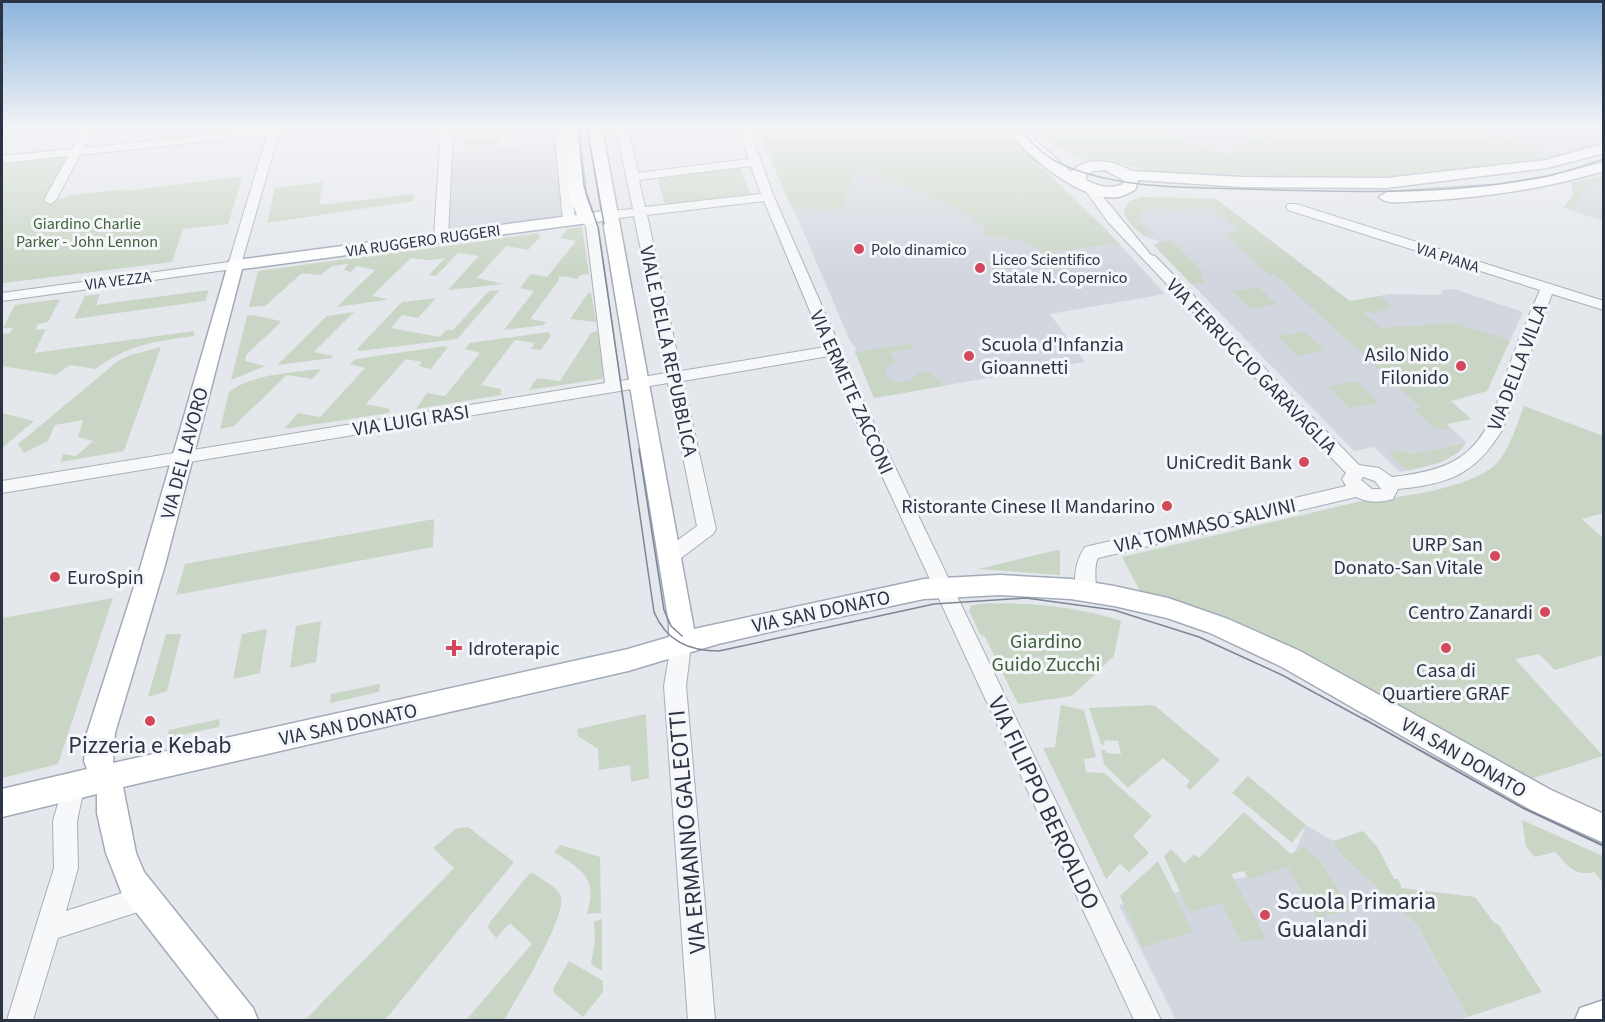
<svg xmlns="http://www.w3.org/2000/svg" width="1605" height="1022" font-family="'Source Sans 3',sans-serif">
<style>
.built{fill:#d2d6de}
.green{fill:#c9d6c5}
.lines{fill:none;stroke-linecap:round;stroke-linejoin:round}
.minor-casing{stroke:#a9aeb7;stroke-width:2}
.major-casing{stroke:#a3abb8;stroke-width:3}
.minor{fill:#f7f8fa;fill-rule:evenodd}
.major{fill:#fff;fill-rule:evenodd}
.tram-far1{stroke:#7d8696;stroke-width:1.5}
.tram{stroke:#7d8696;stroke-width:2}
.poi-dot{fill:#d1495b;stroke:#f4f6f9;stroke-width:2}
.labels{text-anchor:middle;stroke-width:6;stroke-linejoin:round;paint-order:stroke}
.far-park-label{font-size:16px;fill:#3f6138;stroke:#f4f6f9}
.far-street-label{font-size:16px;fill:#2b3445;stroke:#f4f6f9}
.far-poi-label{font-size:16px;fill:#2b3445;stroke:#f4f6f9;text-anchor:start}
.poi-label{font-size:20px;fill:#2b3445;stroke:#f4f6f9;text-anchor:end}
.street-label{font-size:20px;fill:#2b3445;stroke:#f4f6f9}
.park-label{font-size:20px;fill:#3f6138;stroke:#f4f6f9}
.near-poi-label{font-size:24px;fill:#2b3445;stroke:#f4f6f9}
.near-street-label{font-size:24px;fill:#2b3445;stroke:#f4f6f9}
</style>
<rect width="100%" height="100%" fill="#e4e7ec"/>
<!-- built -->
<path class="built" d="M1145 128H1260L1230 155Z
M1443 128H1603V143L1550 159Z
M556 141 565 217 448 231 437 228 442 154Z
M1038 164 1104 227 1165 294 1050 314 1085 362 1059 366 1054 360 1047 362 1051 367 874 398 855 352 856 349 850 341 795 212 791 206 832 210 856 169Z
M1603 175V221L1563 208 1573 195 1571 183Z
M1142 197 1216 199 1350 301 1390 294 1440 295 1443 290 1454 289 1523 312 1487 391 1451 401 1471 419 1447 424 1466 442 1462 448 1458 453 1441 462 1400 472 1374 447 1354 451 1154 245 1159 241 1143 236 1127 219 1124 212 1127 203Z
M1306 825 1333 841 1342 855 1417 925 1468 1017 1457 1020H1176L1119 905 1289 867Z"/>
<!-- green -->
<path class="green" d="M467 128 501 131 500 146 465 149V145H463L464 139 467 138Z
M757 128H1005L1038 164 1121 246 1109 244 1062 251 1056 249 1057 252 1044 254C1028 238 1005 237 983 236L986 228 961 210 865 169H856L842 208 832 210 791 206Z
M1038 128H1145L1230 155 1260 128H1443L1548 158 1422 174 1386 176 1313 177 1152 172 1110 161 1076 158 1058 147Z
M1475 130 1537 148 1547 155 1466 133Z
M71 154 46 200 67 198 69 195 127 189V191L243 176 228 224 183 229 172 262 4 283 2 281V162Z
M739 167 751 194 665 205 657 177Z
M1603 175 1601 183 1590 181 1575 207 1563 208 1573 195 1571 183Z
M323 182 319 205 414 194V201L267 223 275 188Z
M1142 197 1216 199 1350 301 1381 296 1392 307 1378 310 1377 313 1363 312 1381 328 1453 323 1510 340 1487 391 1451 401 1471 419 1447 424 1450 428 1436 430 1414 410 1420 407 1275 274 1269 275 1226 234 1239 231 1210 206 1177 211 1172 206 1138 212 1142 217 1136 219 1150 233 1151 237C1139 236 1128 222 1124 212L1130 201Z
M582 227 589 274 580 275 577 279 563 276 558 277 559 280 530 319 546 322 544 325 504 330 534 291 520 288 531 274 547 277 576 241 560 238 567 229Z
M539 233 540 237 528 250 506 246 477 278 504 284 448 290 479 256 458 253 436 276 429 275 445 258 429 260 411 258 372 296 387 299 385 300 337 307 375 270 357 266 351 272 344 270 348 264 332 266 321 275 302 273 265 306 249 307 258 271Z
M1171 240 1203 272 1200 275 1206 282 1191 284 1154 245Z
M1259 287 1276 304 1250 309 1233 291Z
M209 290 205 301 74 319 85 296 100 294 96 305Z
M498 290 499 291 457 339 360 351 357 349 402 302 436 298 418 318 402 315 391 328 440 337 446 330H453L489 291Z
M588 293H591L596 322 570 319Z
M60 299 48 322 38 324 35 330 46 329 34 353 194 331V336C157 341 126 345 96 369L70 365 56 375 2 366V334L10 333 13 328H3L15 305Z
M354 312 314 352 333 356 332 358 277 365 327 316Z
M253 315 280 321 279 324 246 355 245 361 265 366 231 380 247 316Z
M597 331 604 375 601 379 529 390 537 378 560 381 591 333Z
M548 332 551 335 541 350 531 349 535 343 515 340 481 385 501 389V395L416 409 427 393 445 396 480 353 465 349 470 343Z
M1305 332 1325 350 1297 356 1278 336Z
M912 344 914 348 890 352 895 362 885 369 886 376C895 384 909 385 916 374L930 372 935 379H939L944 386 874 398 855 352Z
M445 346 448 347 431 369 419 366 422 362 406 359 366 404 390 409 389 413 284 429 298 413 320 417 322 415 365 368 350 364 356 359Z
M161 347 124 451 61 462 63 454 76 456 93 441 78 437 83 420 55 425 48 441 24 453 18 444 118 361 131 355Z
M319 369 320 371 312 379 287 375 234 426 220 429 229 392C253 374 289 373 319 369Z
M1357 381 1378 403 1350 408 1328 387Z
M1524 406 1603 436V513L1582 519 1603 538V655L1555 670 1539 654 1515 659 1603 756 1531 779 1248 628 1195 607 1140 591 1122 557 1366 500C1398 499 1472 487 1495 465 1510 450 1516 425 1524 406Z
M2 413 34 421 2 448Z
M1466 443C1452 462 1429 466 1406 471L1389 453 1399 450 1414 454Z
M434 519 433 547 176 595 185 564Z
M1057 550 1060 551V575L978 569Z
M113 598 58 764 2 778V618Z
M978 604C1027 602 1075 606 1121 621L1114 656 1072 696 1018 704 985 637 980 634 969 611 971 606Z
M321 621 316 662 290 668 296 626Z
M267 629 260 673 233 679 242 634Z
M166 634H181L167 691 148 697Z
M380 684 379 692 330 703 331 694Z
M1061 705 1084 710 1096 757 1084 759 1086 772 1104 773 1152 816 1133 836 1149 853 1129 872 1120 864 1106 879 1043 748 1055 747Z
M1154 705 1220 760 1190 790 1186 786 1190 781 1163 758 1128 788 1104 764 1101 750H1105L1106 753 1121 754 1118 741 1105 740 1104 745 1101 744 1089 708Z
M646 714 649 778 631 782 630 765 599 770 598 749 578 736 577 729Z
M220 719 219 727 167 738 169 730Z
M1248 776 1306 825 1292 843 1232 793Z
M1244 812 1291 854 1303 846 1321 863 1352 910 1317 918 1288 867 1248 879 1244 871 1231 874 1266 938 1241 942 1221 903 1189 912 1164 856 1171 849 1185 863 1194 854 1199 858Z
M1522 820 1603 856V883L1594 872C1575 877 1567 865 1555 852L1535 857 1526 847Z
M468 827 514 862 385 1020H305L454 868 433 848 457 828Z
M1363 831 1378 848 1394 879H1398L1402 888 1475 897 1495 924H1498L1542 992 1468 1017 1417 925 1342 855 1333 841Z
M561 845 600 857 601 913 587 914C598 878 583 870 554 852Z
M1158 861 1193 932 1142 947 1120 896Z
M533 873C542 880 557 886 561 897 567 916 516 1000 504 1020H466L532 944 510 923 496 938 488 928 490 922 529 874Z
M602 919V971L591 964 595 941 594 922Z
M569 961 603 981V992L583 1017 554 993 553 989Z"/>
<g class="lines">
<!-- minor casing -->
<g class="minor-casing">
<path id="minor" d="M83 128H95L84 148 268 128H303L297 131 279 133 240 268 2 301V293L229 262 267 135 80 155 56 200 50 204 44 200 68 156 2 163V156L72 149Z
M441 128H453L448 237 441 241 434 237Z
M554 128H565L575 220 569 224 563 220Z
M616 128H628L638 173 749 159 737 128H749L774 197 868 411 1161 1020H1134L852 411 829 356 683 381 716 529 713 534 677 561 670 563 663 561 661 556 663 551 697 526 668 383 2 493V481L605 383 586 227 580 218 586 214 591 215 598 227 620 381 666 373 634 216 611 219 605 215 611 211 633 209ZM751 166 761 194 645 207 639 180ZM764 201 825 347 681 371 647 215Z
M1091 186 1095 187 1151 255 1155 256 1359 465 1379 468 1392 477C1445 471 1476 460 1496 407 1499 399 1500 389 1504 381 1514 350 1527 320 1540 290L1288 210 1286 207 1288 204H1296L1604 301V310L1552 294 1502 430C1475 475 1448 484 1398 489L1393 499C1379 503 1370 503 1356 497L1098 558C1092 570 1099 584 1093 597L1086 599 1079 597C1071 581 1076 560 1085 547L1346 486 1342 479 1346 473 1108 222 1085 190ZM1363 477 1375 481 1381 489H1372L1361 480Z
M681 636 688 639 691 645 686 686 715 1020H688L664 686 671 645 674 639Z
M74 773 82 776 85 784 77 821 78 868 66 911 144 886 153 889 156 898 153 907 144 910 58 938 33 1020H7L54 868 53 821 66 776Z"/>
</g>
<!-- major casing -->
<g class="major-casing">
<path id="major" d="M564 128H578L586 197 592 213 602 211 588 128H602L694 629 924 579 1000 575 1071 579 1114 586 1168 598 1228 619 1300 651 1551 790 1604 814V843L1531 810 1282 667 1210 633 1167 618 1114 606 1071 599 1000 595 924 599 791 627 718 644 628 671 123 787 136 853 144 872 253 1008 258 1020H220L122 894 106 853 97 813V794L2 817V789L87 769 84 761 87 733 141 565 229 261 577 215 570 197ZM603 221 669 624V637L628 649 113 763 115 733 165 565 242 269Z
M1006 128H1021L1071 172C1087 156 1113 160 1131 171L1243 177 1386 178 1546 160 1604 144V153L1547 168 1386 188 1243 187 1138 180 1135 190C1130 192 1124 196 1118 197 1080 202 1027 156 1006 128ZM1105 170 1123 180V184C1109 190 1098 186 1086 180V175L1093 171Z
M1604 162V171C1543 189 1482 198 1419 201 1408 201 1387 206 1379 197L1387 192 1497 185 1551 176Z
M1604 1000V1020H1575L1580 1008Z"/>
</g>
<!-- minor -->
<use href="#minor" class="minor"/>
<!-- major -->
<use href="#major" class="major"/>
<!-- tram-far1 -->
<path class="tram-far1" d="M578 128 584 186 598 227 654 612C666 641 689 651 719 651L934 604 1026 598 1114 610 1199 637 1282 675 1367 721
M587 128 604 224
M1018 128C1033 144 1047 159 1068 167 1123 189 1184 187 1243 189 1343 192 1444 196 1543 177 1564 173 1584 165 1604 159
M639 449 664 610 671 626 682 636"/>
<!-- tram -->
<path class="tram" d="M1364 719 1523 808 1604 846"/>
</g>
<!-- sky -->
<linearGradient id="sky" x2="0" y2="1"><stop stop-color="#8bb4dd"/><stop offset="0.47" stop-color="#f3f4f6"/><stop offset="1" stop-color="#f3f4f6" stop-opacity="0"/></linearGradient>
<rect width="1605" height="271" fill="url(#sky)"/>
<!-- markers -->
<g class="poi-dot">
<circle cx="859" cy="249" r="6"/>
<circle cx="980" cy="268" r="6"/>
<circle cx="969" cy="356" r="6"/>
<circle cx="1461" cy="366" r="6"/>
<circle cx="1304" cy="462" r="6"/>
<circle cx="1167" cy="506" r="6"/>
<circle cx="1495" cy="556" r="6"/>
<circle cx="55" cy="577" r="6"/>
<circle cx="1545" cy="612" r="6"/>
<path d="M451 639h6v6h6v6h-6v6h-6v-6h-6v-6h6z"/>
<circle cx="1446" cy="648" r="6"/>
<circle cx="150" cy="721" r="6"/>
<circle cx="1265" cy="915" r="6"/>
</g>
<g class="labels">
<!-- far-park labels -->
<g class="far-park-label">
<text x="87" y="229">Giardino Charlie<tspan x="87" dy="18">Parker - John Lennon</tspan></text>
</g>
<!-- far-street labels -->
<g class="far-street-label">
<text transform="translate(423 240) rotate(-8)" y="6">VIA RUGGERO RUGGERI</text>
<text transform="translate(1448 257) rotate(18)" y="6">VIA PIANA</text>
<text transform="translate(118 280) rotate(-7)" y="6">VIA VEZZA</text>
</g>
<!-- far-poi labels -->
<g class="far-poi-label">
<text x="871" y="255">Polo dinamico</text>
<text x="992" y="265">Liceo Scientifico<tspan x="992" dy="18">Statale N. Copernico</tspan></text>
</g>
<!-- poi labels -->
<g class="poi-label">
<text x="981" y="351" text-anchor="start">Scuola d'Infanzia<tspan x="981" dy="23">Gioannetti</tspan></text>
<text x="1449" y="361">Asilo Nido<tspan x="1449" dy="23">Filonido</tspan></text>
<text x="1292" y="469">UniCredit Bank</text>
<text x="1155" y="513">Ristorante Cinese Il Mandarino</text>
<text x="1483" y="551">URP San<tspan x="1483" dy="23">Donato-San Vitale</tspan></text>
<text x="67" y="584" text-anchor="start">EuroSpin</text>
<text x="1533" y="619">Centro Zanardi</text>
<text x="468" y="655" text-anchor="start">Idroterapic</text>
<text x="1446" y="677" text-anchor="middle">Casa di<tspan x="1446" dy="23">Quartiere GRAF</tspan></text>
</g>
<!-- street labels -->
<g class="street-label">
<text transform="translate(669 351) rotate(78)" y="7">VIALE DELLA REPUBBLICA</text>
<text transform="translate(1252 366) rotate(46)" y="7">VIA FERRUCCIO GARAVAGLIA</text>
<text transform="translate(1517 367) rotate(-69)" y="7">VIA DELLA VILLA</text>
<text transform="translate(852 392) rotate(66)" y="7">VIA ERMETE ZACCONI</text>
<text transform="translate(411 420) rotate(-9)" y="7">VIA LUIGI RASI</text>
<text transform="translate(184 453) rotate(-75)" y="7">VIA DEL LAVORO</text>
<text transform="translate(1205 525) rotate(-13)" y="7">VIA TOMMASO SALVINI</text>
<text transform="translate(821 611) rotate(-12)" y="7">VIA SAN DONATO</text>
<text transform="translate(348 724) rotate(-12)" y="7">VIA SAN DONATO</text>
<text transform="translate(1464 757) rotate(30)" y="7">VIA SAN DONATO</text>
</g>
<!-- park labels -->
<g class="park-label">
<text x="1046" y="648">Giardino<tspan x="1046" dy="23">Guido Zucchi</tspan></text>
</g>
<!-- near-poi labels -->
<g class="near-poi-label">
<text x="150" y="753">Pizzeria e Kebab</text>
<text x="1277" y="909" text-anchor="start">Scuola Primaria<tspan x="1277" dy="28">Gualandi</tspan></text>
</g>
<!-- near-street labels -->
<g class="near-street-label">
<text transform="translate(1044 803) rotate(65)" y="8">VIA FILIPPO BEROALDO</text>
<text transform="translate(687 832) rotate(-95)" y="8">VIA ERMANNO GALEOTTI</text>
</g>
</g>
<!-- border -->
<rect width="1605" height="1022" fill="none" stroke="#2b3445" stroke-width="6"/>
</svg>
